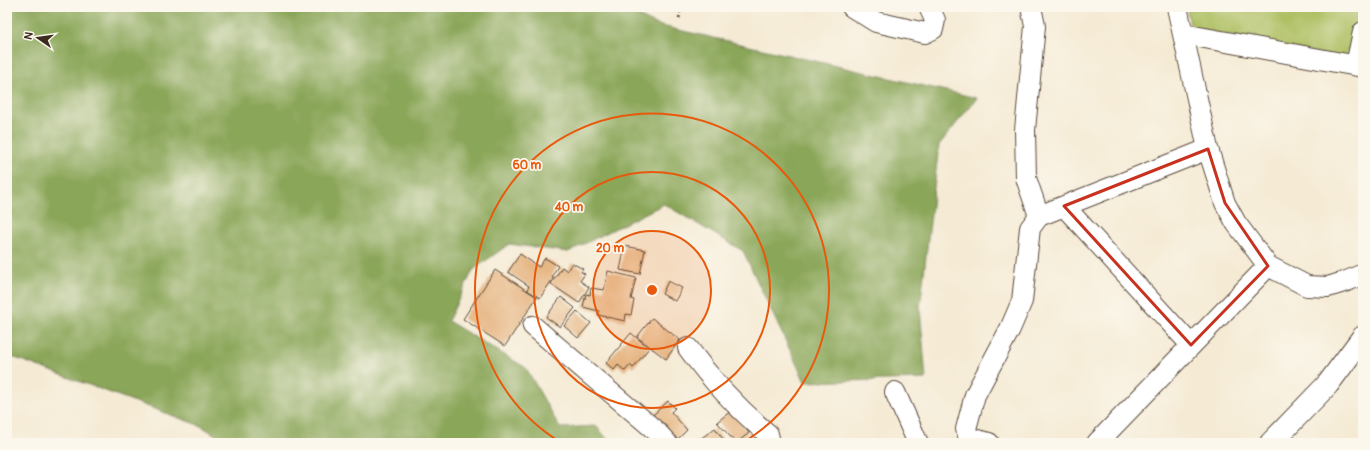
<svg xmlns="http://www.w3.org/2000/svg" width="1370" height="450" font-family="Pangolin,sans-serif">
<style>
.green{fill:#aec063;stroke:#747540}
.forest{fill:#8aa659;stroke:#62683c}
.building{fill:#e6b683}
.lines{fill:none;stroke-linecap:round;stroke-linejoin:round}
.minor-casing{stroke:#574739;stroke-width:22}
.tertiary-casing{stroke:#574739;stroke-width:24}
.path{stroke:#574739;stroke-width:2.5;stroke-dasharray:3 3;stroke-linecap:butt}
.minor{stroke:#fff;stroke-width:20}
.tertiary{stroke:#fff;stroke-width:22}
.marked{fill:none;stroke:#c8321e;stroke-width:3;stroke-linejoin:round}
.ring{fill:none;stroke:#e8590c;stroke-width:2}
.centre{fill:#e8590c;stroke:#fbf7ec;stroke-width:2}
.ring-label{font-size:12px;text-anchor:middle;font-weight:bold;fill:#e8590c;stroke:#fbf7ec;stroke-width:3.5;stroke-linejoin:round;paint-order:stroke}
</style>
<rect width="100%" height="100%" fill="#fbf7ec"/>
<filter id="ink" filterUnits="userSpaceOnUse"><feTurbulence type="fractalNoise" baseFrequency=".025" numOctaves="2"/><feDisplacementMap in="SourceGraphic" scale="8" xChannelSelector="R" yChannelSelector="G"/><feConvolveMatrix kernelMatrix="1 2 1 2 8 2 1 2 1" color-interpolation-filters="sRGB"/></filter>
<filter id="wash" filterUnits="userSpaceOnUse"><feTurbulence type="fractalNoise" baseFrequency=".012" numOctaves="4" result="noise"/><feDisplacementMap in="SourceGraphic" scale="16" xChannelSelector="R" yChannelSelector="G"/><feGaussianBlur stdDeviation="0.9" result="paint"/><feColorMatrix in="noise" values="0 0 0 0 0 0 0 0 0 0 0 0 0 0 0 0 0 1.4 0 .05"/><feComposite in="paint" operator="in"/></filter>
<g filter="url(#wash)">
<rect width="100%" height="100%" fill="#f5ebd5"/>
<!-- green -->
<path class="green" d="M1186 7H1363V11L1357 40 1342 58 1191 28Z"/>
<!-- forest -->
<path class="forest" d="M7 7H621L657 25 977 98 939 145 920 308 926 379 805 382 743 251 664 204 568 252 509 244 473 270 448 321 526 368 560 428 596 426 611 443H229L201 426 7 355Z"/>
<g id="blocks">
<!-- building -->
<path class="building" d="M625 246 645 250 640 274 620 270Z
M520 254 539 267 545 258 558 266 552 276 554 277 540 298 527 290 529 286 508 272Z
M572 263 583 269 581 272 585 274 580 281 589 287 579 303 551 284 562 267 567 271Z
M495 270 537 297 505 346 463 319Z
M608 271 636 278 631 299 634 300 631 315 626 314 625 321 598 315 599 311 583 307 586 294 590 295 591 288 604 290Z
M668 281 682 288 675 301 662 294Z
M561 297 575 308 560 327 546 317Z
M577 311 591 323 578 338 564 326Z
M652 318 680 340 666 359 637 337Z
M631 333 649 348 633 368 630 365 625 371 618 365 614 370 606 363Z
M668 401 675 408 671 412 687 430 677 440 653 415Z
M731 411 749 433 736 443 717 422Z
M715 428 726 443H695Z"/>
</g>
</g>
<g filter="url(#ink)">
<use href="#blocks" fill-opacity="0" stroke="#574739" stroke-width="1"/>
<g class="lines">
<!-- minor casing -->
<g class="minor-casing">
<path id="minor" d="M852 7 876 22 925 33 933 29 935 20 929 7
M1031 7 1035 26 1025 130 1026 178 1039 216
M1177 7 1208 149 1225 203 1236 223 1268 266 1307 286 1328 287 1347 281 1363 274
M1183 34 1363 67
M1356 65 1363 32
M1064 206 1191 345
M533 326 656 431 667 443
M688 348C712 381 737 408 768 434L770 443
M895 392 918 443
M969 438 989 443
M967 443 969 438 966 429 975 395 1010 329 1022 301 1030 228 1039 216 1208 149
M1097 443 1268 266"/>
</g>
<!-- tertiary casing -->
<g class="tertiary-casing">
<path id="tertiary" d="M1271 443 1328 384 1363 337"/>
</g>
<!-- path -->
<path class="path" d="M679 19 681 7"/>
<!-- minor -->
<use href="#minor" class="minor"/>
<!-- tertiary -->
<use href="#tertiary" class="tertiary"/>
</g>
</g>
<!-- marked area -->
<path class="marked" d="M1208 149 1225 203 1268 266 1191 345 1064 206Z"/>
<!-- distance rings -->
<circle cx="652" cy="290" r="59" fill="#e8590c" fill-opacity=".12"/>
<g class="ring">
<circle cx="652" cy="290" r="59"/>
<circle cx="652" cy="290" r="118"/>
<path d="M562 443A177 177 0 1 1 742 443"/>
</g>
<circle cx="652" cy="290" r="6" class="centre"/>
<g class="ring-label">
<text x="527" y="169">60 m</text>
<text x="569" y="211">40 m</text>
<text x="610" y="252">20 m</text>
</g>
<!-- margin -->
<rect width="1370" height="450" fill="none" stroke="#fbf7ec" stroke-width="24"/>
<!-- north arrow -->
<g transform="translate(38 38) rotate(283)" stroke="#fbf7ec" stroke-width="3" paint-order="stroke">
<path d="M0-3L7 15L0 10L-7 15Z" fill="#3b2a1e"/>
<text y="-6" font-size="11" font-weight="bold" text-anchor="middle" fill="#3b2a1e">N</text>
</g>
</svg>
